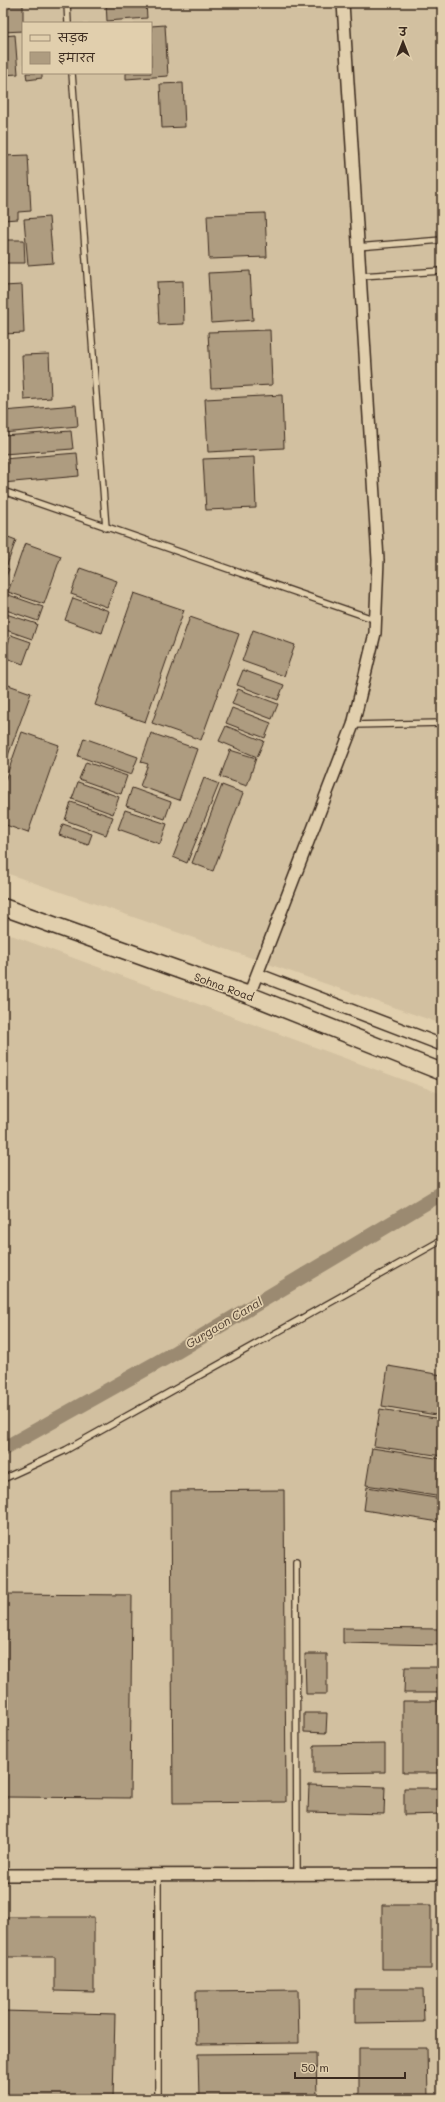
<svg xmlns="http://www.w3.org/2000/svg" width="445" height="2102" font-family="Mali,'Playpen Sans Deva',sans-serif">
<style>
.built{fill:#d2c0a0;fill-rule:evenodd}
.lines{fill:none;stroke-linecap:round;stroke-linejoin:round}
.canal{stroke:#9b8a71;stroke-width:15}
.building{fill:#ae9c80;stroke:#3b2a1e}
.service-casing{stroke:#3b2a1e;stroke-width:8}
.minor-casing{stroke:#3b2a1e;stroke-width:14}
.secondary-casing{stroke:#3b2a1e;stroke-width:19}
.service{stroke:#e1cfad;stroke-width:5.5}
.minor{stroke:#e1cfad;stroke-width:11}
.secondary{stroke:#e1cfad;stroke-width:16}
.labels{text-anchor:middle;stroke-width:3.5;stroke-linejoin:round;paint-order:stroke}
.street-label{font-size:11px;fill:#3b2a1e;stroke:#e1cfad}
.water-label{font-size:12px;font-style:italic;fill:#4e3d2f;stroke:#e1cfad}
</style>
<rect width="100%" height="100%" fill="#e1cfad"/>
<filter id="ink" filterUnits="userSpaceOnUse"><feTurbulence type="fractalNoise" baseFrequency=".025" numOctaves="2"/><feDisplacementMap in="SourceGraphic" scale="8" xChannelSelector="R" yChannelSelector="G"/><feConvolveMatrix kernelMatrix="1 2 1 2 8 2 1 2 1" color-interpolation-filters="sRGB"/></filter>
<g filter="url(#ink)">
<!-- built -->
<path class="built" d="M3 3H442V1024L3 872ZM23 23H151V73H23Z
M3 932 442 1094V2099H3Z"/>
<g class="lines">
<!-- canal -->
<path class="canal" d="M3 1449 176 1352 442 1193"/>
</g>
<!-- building -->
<path class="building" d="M3 3H23V31L3 32Z
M106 3H146L147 18 107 21Z
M165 25 168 76 126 79V73H151V26Z
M15 35 18 74 3 75V36Z
M26 73H42V78L27 80Z
M183 83 185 127 162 128 160 84Z
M28 155 31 211 18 212V219L3 220V156Z
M265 213 267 257 209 259 207 215Z
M49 217 53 263 28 265 24 219Z
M3 240H24L25 263H3Z
M250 271 253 320 211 323 208 273Z
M183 281 184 324 159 325 157 282Z
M22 285 24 333 3 334V286Z
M270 330 272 385 211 388 208 332Z
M49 354 51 398 24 400 22 355Z
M282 395 284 448 208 452 205 399Z
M76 405 78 426 3 433V411Z
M71 431 73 449 3 454V436Z
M77 453 79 476 3 483V459Z
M254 457 256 508 206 510 203 459Z
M3 535 16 540 7 565 3 563Z
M25 543 61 556 44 604 8 592Z
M3 567 9 569 3 584Z
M80 568 117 581 107 607 71 594Z
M134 593 184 610 145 722 95 705Z
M6 594 43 607 38 621 3 609Z
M73 598 109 611 102 633 65 620Z
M3 613 37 624 32 639 3 629Z
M190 617 239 634 201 740 152 723Z
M253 630 295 645 284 676 242 661Z
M11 635 31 642 23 664 3 657Z
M243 670 284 685 278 700 237 685Z
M3 683 31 693 3 769Z
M238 689 278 704 272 719 232 704Z
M232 708 271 723 265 738 226 723Z
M226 726 264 741 257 757 219 741Z
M22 732 59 745 28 833 3 824V786Z
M151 733 197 749 179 800 140 786 148 764 141 762Z
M84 738 138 757 131 775 78 756Z
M230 750 256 758 247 786 220 777Z
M86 762 127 776 121 794 79 779Z
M440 771H442V801Z
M204 778 219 784 187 863 173 857Z
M78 782 119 797 113 814 72 799Z
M222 785 243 793 213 871 192 863Z
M132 788 171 802 165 819 126 806Z
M71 802 113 817 106 835 65 820Z
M125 810 167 824 160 844 118 829Z
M63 824 92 834 88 845 59 835Z
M388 1366 442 1375V1416L382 1406Z
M380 1409 442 1419V1456L374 1446Z
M372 1448 442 1459V1497L366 1485Z
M367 1487 442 1499 439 1522 364 1510Z
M284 1490 286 1802 173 1803 171 1491Z
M3 1594 132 1595 130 1798 3 1797Z
M343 1628 442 1629V1645L343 1643Z
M305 1654H327V1694H306Z
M405 1667H440V1693H404Z
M403 1701H442V1773H403Z
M304 1713H327L326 1733 304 1732Z
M385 1744V1772L314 1773V1745Z
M309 1785 385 1787 384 1814 308 1812Z
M404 1788H442V1814L404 1815Z
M382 1905H431V1969H382Z
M3 1917H94V1992L55 1991V1957H3Z
M355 1989H423L424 2022 355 2023Z
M298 1990 299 2043 197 2044 196 1991Z
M3 2011 115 2014 113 2099H3Z
M359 2048H427L428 2099H359Z
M316 2053 317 2099H199L198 2054Z"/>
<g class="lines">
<!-- service casing -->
<g class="service-casing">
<path id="service" d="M67 3 68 23
M72 73 106 528
M357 247 442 240
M360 276 442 271
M3 491 376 620
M353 725 442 723
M3 1479 66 1450 442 1240
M296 1562 297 1874
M158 1874V2099"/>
</g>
<!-- minor casing -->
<g class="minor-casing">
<path id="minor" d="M257 974 442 1045
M249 995 353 725 375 633 378 560 343 3
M3 1875 442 1874"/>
</g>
<!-- secondary casing -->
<g class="secondary-casing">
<path id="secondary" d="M3 907 249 995 442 1072"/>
</g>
<!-- service -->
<use href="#service" class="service"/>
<!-- minor -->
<use href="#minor" class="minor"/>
<!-- secondary -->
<use href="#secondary" class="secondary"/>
</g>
</g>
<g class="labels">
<!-- street labels -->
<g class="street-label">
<text transform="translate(224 987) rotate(20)" y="4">Sohna Road</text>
</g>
<!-- water labels -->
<g class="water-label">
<text transform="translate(224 1323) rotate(-31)" y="4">Gurgaon Canal</text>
</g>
</g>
<!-- margin -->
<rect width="445" height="2102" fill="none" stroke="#e1cfad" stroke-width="16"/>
<rect x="8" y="8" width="429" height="2086" fill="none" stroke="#3b2a1e" stroke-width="1.5" filter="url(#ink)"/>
<!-- legend -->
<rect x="22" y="22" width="130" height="52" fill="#e1cfad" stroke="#9f8d74"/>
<rect x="30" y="35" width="20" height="6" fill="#e1cfad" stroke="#9f8d74"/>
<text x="58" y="42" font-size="12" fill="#3b2a1e">सड़क</text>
<rect x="30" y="52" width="20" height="12" fill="#ae9c80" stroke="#9f8d74"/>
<text x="58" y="62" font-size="12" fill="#3b2a1e">इमारत</text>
<!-- north arrow -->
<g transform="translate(403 42)" stroke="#e1cfad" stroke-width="3" paint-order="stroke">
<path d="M0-3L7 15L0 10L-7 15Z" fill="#3b2a1e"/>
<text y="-6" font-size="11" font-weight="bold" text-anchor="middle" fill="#3b2a1e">उ</text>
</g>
<!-- scale -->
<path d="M295 2072v6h110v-6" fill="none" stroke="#3b2a1e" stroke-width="2"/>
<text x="301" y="2072" font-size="12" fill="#3b2a1e" stroke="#e1cfad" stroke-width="3" paint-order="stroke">50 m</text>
</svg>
